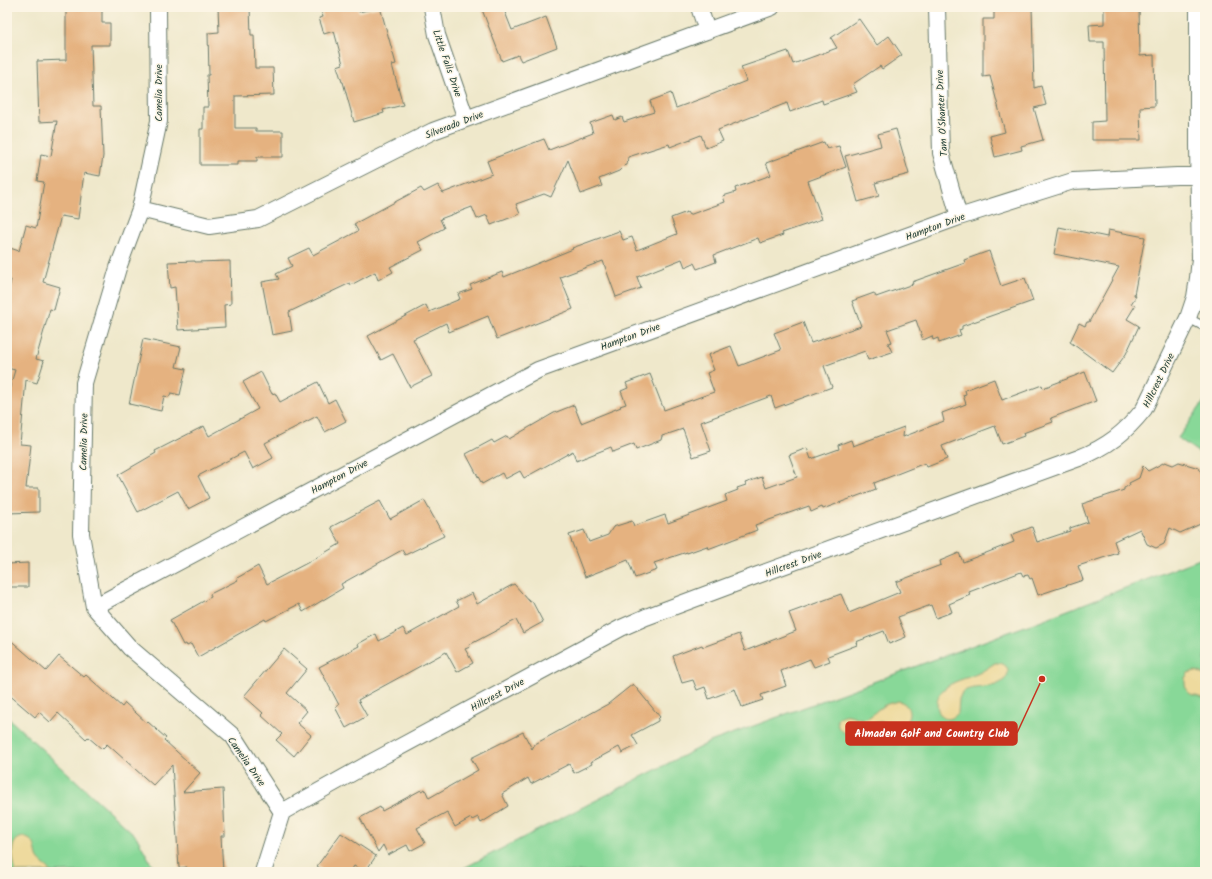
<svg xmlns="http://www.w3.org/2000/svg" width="1212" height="879" font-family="Kalam,sans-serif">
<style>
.green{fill:#88d898;stroke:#548a66}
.sand{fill:#eeda9e;stroke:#868c69}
.building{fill:#e5b280}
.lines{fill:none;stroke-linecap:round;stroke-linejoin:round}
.lane-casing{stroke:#687969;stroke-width:10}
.street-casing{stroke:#687969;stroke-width:18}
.lane{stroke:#fff;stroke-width:8}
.street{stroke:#fff;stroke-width:16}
.labels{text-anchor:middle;stroke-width:3;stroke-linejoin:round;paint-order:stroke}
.street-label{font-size:10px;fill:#1f3d34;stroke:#fcf5e5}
.leader{fill:none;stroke:#c8321e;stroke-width:1.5}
.callout-dot{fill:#c8321e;stroke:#fcf5e5;stroke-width:1.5}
.callout{fill:#c8321e;stroke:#c8321e;stroke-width:1.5}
.callout-label{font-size:11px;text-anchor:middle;font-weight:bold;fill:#fff}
</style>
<rect width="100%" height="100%" fill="#fcf5e5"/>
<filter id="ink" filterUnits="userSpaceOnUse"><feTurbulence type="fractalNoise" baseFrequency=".025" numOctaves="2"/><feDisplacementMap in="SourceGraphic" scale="8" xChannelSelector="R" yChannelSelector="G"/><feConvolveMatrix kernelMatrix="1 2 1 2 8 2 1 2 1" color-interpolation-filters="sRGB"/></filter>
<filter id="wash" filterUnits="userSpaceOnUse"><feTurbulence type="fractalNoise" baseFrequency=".012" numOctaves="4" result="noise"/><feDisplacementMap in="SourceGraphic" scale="16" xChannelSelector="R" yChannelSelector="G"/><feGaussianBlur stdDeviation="0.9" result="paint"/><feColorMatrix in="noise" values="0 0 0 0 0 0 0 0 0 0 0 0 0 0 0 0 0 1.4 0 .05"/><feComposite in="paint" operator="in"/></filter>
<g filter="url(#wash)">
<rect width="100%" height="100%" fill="#efe8cb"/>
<!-- green -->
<path class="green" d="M1205 400V457L1178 438Z
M1205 557V872H456L710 742 1050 617Z
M7 717 136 836 156 872H7Z"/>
<!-- sand -->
<path class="sand" d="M995 663C1006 662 1012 670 1005 679 994 691 975 684 962 692L959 699 958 713C942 731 930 703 942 691 952 680 967 679 979 673 985 670 990 666 995 663Z
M1195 671 1202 673 1205 677V699C1192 694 1184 696 1185 678L1188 673Z
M898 701C910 703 913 717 903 725 895 727 889 722 881 722 865 722 857 748 838 727L837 719C849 708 856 722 867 718 873 716 875 711 880 708 885 704 891 703 898 701Z
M23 837C40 841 33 853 39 860 43 865 48 866 51 872H15C15 861 6 841 23 837Z"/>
<g id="blocks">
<!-- building -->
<path class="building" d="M66 7H102V23H110V45H91L93 106H101L103 156 100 176 84 173 78 219 61 216 43 282 60 287 54 310 50 309 36 359 44 361 37 383 26 380 20 444 31 445 26 488H39V512L7 513V397L15 370 7 368V297L11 280 7 279V258L10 248 19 251 26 225 36 228 44 182 37 181 41 154 51 156 57 121 39 122 37 61 66 60Z
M218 7H250L251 35H254L255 68H273L274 95 235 96V128H256V131H283V157H257V161H238V165H200V129H203V107H208L207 75H209L208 33 219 32Z
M320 7H357L359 12 380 7 396 64 392 65 403 105 383 110 384 113 354 122 343 82H342L337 66 343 64 334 31 324 34 319 18 323 17Z
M481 7H503L512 30 546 17 557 47 521 61 518 55 502 61Z
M994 7H1032L1034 88 1041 86 1046 105 1034 108 1043 140 1021 146 1022 150 995 157 990 136 1005 132 990 76 983 77V19H994Z
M1104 7H1139L1140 56 1154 55 1155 106 1140 107 1141 140H1092V122L1105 121 1104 42H1090L1089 25 1104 24Z
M859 19 877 45 889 36 902 55 882 69 880 66 853 84 857 92 823 104 822 100 790 112 787 103 718 130 723 141 706 148 701 135 670 147 669 144 628 157 627 165 624 166 619 171 599 179 602 186 581 194 568 160 551 197 544 194 516 204 520 214 491 225 487 215 477 219 472 207 440 219 444 228 418 242 423 250 390 267 393 272 378 280 375 272 351 285 350 283 344 286 289 312 292 331 272 335 262 282 279 279 276 274 292 266 288 258 309 248 313 255 358 231 354 224 421 188 424 192 438 185 443 193 492 174 487 161 523 147 544 139 549 150 593 133 590 123 613 115 615 120 622 117 624 122 654 112 650 101 671 93 676 108 706 97 746 81 741 67 788 51 793 64 837 48 831 38Z
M896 129 909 174 875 183 879 196 858 202 845 156 881 146 878 134Z
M824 142 827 149 839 146 846 167 808 181 822 219 782 233 783 235 760 243 758 238 714 255 716 262 697 269 694 263 685 267 682 259 637 277 641 288 616 297 603 261 560 277 573 309 497 339 488 316 449 332 446 323 413 339 432 376 410 387 393 354 381 360 368 336 426 305 429 312 460 299 458 294 472 289 470 285 502 272 504 277 573 249 572 248 619 231 623 240 632 237 637 250 677 234 671 218 687 212 689 215 725 202 723 196 736 192 735 188 771 175 766 163Z
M1059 227 1107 237 1108 230 1145 237 1134 295 1136 296 1131 304 1135 306 1127 319 1139 326 1126 354 1112 373 1070 342 1079 323 1085 326 1087 322H1089L1119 267 1054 254Z
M989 251 1001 286 1025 278 1033 301 962 326V329L959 330 961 335 939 343 938 338 933 340 932 336 923 340 916 320 887 330 892 342 888 343 892 352 868 360 865 351 824 366 832 387 775 408 771 396 701 422 711 451 693 457 683 429 662 436 661 440 636 450 634 444 613 452 611 447 576 461 573 451 524 478 520 471 505 479 502 473 482 484 466 454 492 440 494 443 507 436 509 439 554 413 574 405 581 423 621 407 620 406 626 404 621 391 628 388 626 383 650 374 664 410 714 392 707 373 714 370 708 355 731 346 739 366 781 350 774 333 803 322 811 343 861 326 852 301 874 293 876 297 913 284 912 282 965 263 964 260Z
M195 261V262L230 261 231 304 224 305 225 327 178 330 175 287 170 288 168 262Z
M143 339 181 347 176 367 186 369 180 395 171 393 169 397 164 396 161 411 129 404Z
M261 372 272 394 275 393 280 402 318 382 328 403 335 399 346 421 325 432 317 416 265 443 273 458 253 469 244 452 198 476 209 498 188 509 178 491 138 512 118 475 156 453 155 451 204 426 209 436 258 409 243 382Z
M1085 372 1096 401 1051 418 1053 422 1023 433 1024 436 1002 444 995 426 942 446 947 459 927 467 925 463 874 483 876 489 823 509 822 507 811 512 809 506 755 525 757 530 729 541 708 549 707 546 687 553V552L654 563 657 570 635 578 628 560 585 577 569 535 584 530 589 542 608 535 613 527 632 521 634 526 665 515 668 523 727 501 725 495 738 490 737 488 746 485 745 483 762 477 766 488 797 477 789 455 807 448 811 459 839 449 838 445 851 440 853 446 904 427 903 437 944 421 942 413 966 404 963 395 966 394 965 390 994 379 1002 400 1042 385 1043 388Z
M1165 462 1173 465 1179 462 1199 468 1205 480V522L1180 533 1170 528 1164 544 1156 548 1147 544 1140 529 1114 541 1118 553 1078 566 1083 580 1038 595 1032 578 1030 579 1028 575 1023 576 1021 572 969 592 970 595 949 604 952 612 936 618 931 605 898 617 906 637 889 644 884 631 856 642 857 645 828 656 830 661 814 667 810 659 781 671 786 686 761 695 763 700 742 707 735 689 709 699 705 687 697 690 693 680 682 683 673 656 702 645 703 647 739 634 745 651 796 631 789 613 841 594 849 613 900 592 896 582 941 565 940 561 959 553 963 562 1014 542 1011 535 1032 527 1037 542 1070 531V528L1088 522 1082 504 1124 490V488L1130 485 1129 483 1139 478 1143 466 1148 471Z
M424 500 444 536 405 555 402 550 341 584 343 588 303 612 299 604 266 621 265 619 198 657 191 644 187 646 186 644 183 645 170 620 211 597 210 594 238 580 237 578 258 566 267 584 307 563 340 544 331 527 380 501 390 519Z
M28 563V587H7V564Z
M514 584 530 602 532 601 543 622 523 633 516 620 469 645 470 647 465 649 473 663 457 672 446 652 358 700 367 716 346 728 335 707 339 705 319 667 359 646 358 644 376 634 379 641 403 628 407 635 459 606 456 601 472 593 477 604Z
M7 637 46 671 59 656 84 677 86 675 122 707 125 703 147 723 148 722 166 738 164 740 200 773 183 792 223 789 225 836H221L223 872H194V871H187V867L179 868 172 765 153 785 107 744 102 749 88 737 86 739 58 713 50 722 39 712 35 717 7 693Z
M284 649 307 669 287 693 307 711 297 723 311 735 294 756 276 740 282 734 261 715 263 713 244 696Z
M633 684 660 717 658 719V721L632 735 638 745 622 753 619 747 591 762 592 764 574 773 569 764 531 784 528 778 502 794 508 806 481 823 478 817 472 820 471 818 455 827 447 812 417 828 425 843 410 851 407 845 388 855 383 845 378 852 360 818 380 807 382 811 421 790V791L425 789 429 798 478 770 471 758 523 732 532 749 535 744 608 704Z
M341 833 376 856 365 872 354 866 350 872H325L317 866Z"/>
</g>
</g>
<g filter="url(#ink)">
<use href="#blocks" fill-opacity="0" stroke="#687969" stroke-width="1"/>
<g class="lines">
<!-- lane casing -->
<g class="lane-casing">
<path id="lane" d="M1188 318 1205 327"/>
</g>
<!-- street casing -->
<g class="street-casing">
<path id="street" d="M158 7 159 121 140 209 118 268 84 383 81 534 94 607 130 648 233 736 282 812
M432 7 437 35 466 119
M699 7 707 31
M937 7 941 153 959 217
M140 209 209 226 258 219 433 131 772 7
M94 607 538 370 959 217 1073 181 1177 176H1205
M263 872 282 812 370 763 621 628 646 617 758 575 1079 458C1107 447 1125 433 1144 409L1188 318 1195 297 1198 278 1200 258 1198 145V7"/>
</g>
<!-- lane -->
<use href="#lane" class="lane"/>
<!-- street -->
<use href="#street" class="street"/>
</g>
</g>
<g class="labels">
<!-- street labels -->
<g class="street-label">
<text transform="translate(448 63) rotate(71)" y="4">Little Falls Drive</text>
<text transform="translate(158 93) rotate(-90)" y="4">Camelia Drive</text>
<text transform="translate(941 113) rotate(-93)" y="4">Tam O'Shanter Drive</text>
<text transform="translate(454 124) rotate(-21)" y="4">Silverado Drive</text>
<text transform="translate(935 226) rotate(-20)" y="4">Hampton Drive</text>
<text transform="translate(630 336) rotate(-20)" y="4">Hampton Drive</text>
<text transform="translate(1158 380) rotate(-64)" y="4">Hillcrest Drive</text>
<text transform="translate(83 442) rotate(-89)" y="4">Camelia Drive</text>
<text transform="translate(339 476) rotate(-28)" y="4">Hampton Drive</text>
<text transform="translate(793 563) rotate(-20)" y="4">Hillcrest Drive</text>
<text transform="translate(497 694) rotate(-28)" y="4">Hillcrest Drive</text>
<text transform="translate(247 761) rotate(55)" y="4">Camelia Drive</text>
</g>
</g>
<!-- callouts -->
<path class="leader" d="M1042 679L1017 733"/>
<circle class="callout-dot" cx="1042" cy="679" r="4"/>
<rect class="callout" x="846" y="722" width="171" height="23" rx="4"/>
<g class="callout-label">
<text x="932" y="737">Almaden Golf and Country Club</text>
</g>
<!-- margin -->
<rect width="1212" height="879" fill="none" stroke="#fcf5e5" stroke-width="24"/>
</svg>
